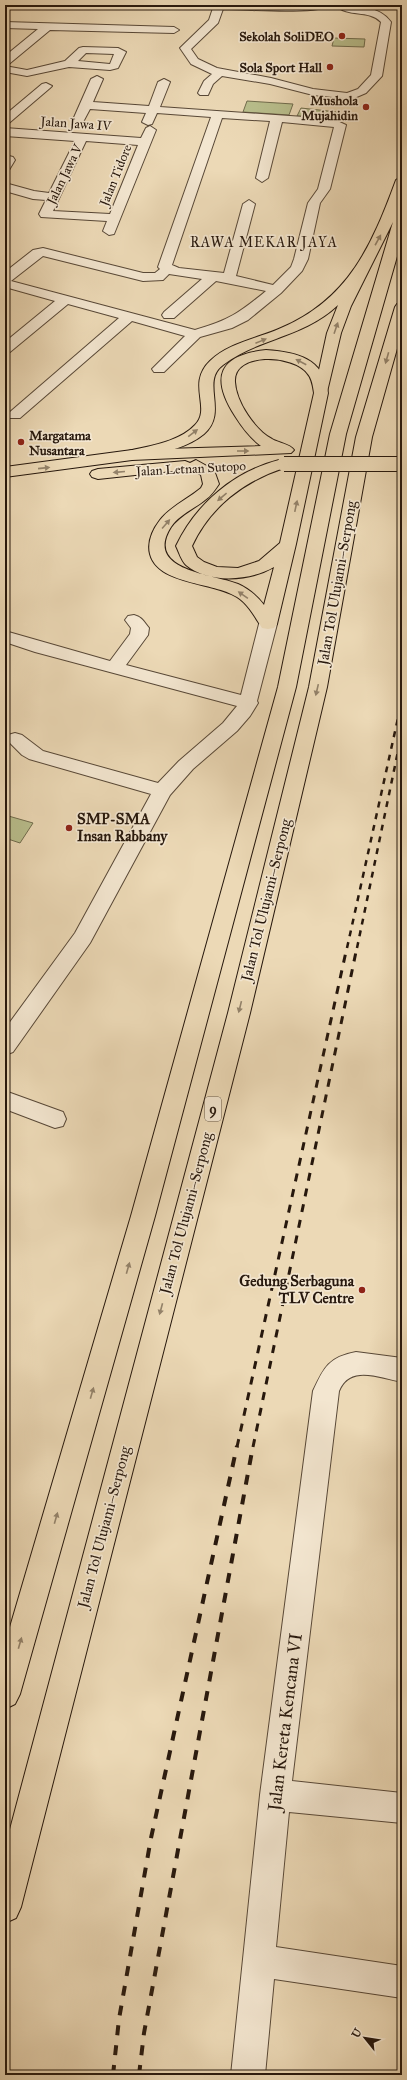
<svg xmlns="http://www.w3.org/2000/svg" width="407" height="2080" font-family="'IM FELL Great Primer',serif">
<style>
.green{fill:#b9bf8d;stroke:#706c4d}
.lines{fill:none;stroke-linecap:round;stroke-linejoin:round}
.minor-casing{stroke:#584837;stroke-width:2}
.major-casing{stroke:#27180d;stroke-width:2}
.highway-casing{stroke:#27180d;stroke-width:2}
.minor{fill:#f3e6d0;fill-rule:evenodd}
.major{fill:#ecd9b6;fill-rule:evenodd}
.highway{fill:#ecd9b6;fill-rule:evenodd}
.rail-far2{stroke:#27180d;stroke-width:2.5;stroke-dasharray:6 6;stroke-linecap:butt}
.rail-far1{stroke:#27180d;stroke-width:3;stroke-dasharray:8 8;stroke-linecap:butt}
.rail{stroke:#27180d;stroke-width:4;stroke-dasharray:10 10;stroke-linecap:butt}
.major-bridge-casing{stroke:#27180d;stroke-width:16;stroke-linecap:butt}
.major-bridge{stroke:#ecd9b6;stroke-width:14}
.oneway{fill:#93826a}
.poi-dot{fill:#8f2418;stroke:#f3e6d0;stroke-width:1.5}
.labels{text-anchor:middle;stroke-width:3.5;stroke-linejoin:round;paint-order:stroke}
.far-poi-label{font-size:13px;font-weight:bold;fill:#27180d;stroke:#f3e6d0;text-anchor:end}
.far-street-label{font-size:13px;fill:#27180d;stroke:#f3e6d0}
.far-quarter-label{font-size:14px;letter-spacing:1px;fill:#27180d;stroke:#f3e6d0}
.shield{fill:#f3e6d0;stroke:#645648;stroke-width:1}
.shield-label{font-size:14px;font-weight:bold;fill:#27180d}
.street-label{font-size:15px;fill:#27180d;stroke:#f3e6d0}
.poi-label{font-size:15px;font-weight:bold;fill:#27180d;stroke:#f3e6d0;text-anchor:start}
.near-street-label{font-size:18px;fill:#27180d;stroke:#f3e6d0}
</style>
<rect width="100%" height="100%" fill="#ecd9b6"/>
<filter id="stains"><feTurbulence type="fractalNoise" baseFrequency=".005" numOctaves="4"/><feColorMatrix values="0 0 0 0 .2 0 0 0 0 .09 0 0 0 0 .02 0 0 0 .5 -.17"/></filter>
<radialGradient id="worn" r=".72"><stop offset=".6" stop-color="#630" stop-opacity="0"/><stop offset="1" stop-color="#630" stop-opacity=".3"/></radialGradient>
<!-- green -->
<path class="green" d="M334 38 365 39 364 47 332 46Z
M247 101 293 104 289 115 243 112Z
M301 108 337 112 333 119 297 116Z
M5 815 33 823 20 843 5 838Z"/>
<g class="lines">
<!-- minor casing -->
<g class="minor-casing">
<path id="minor" d="M205 5H329C320 15 240 9 223 9L218 23 191 49 198 59 217 68 271 78 313 89 347 93 358 89 371 75 381 22C369 9 347 18 336 5 354 5 380 6 391 22L382 76 366 93 352 99 313 95 270 84 222 76 213 84 208 95H200L198 93 204 81 212 74 191 64 180 48 209 20 213 8 206 7Z
M5 22 174 27 179 30 174 33 50 30 9 64 5 65V56L38 29 5 28Z
M83 47 118 48 126 52 118 68 110 70 69 67 27 76 5 72V66L27 70 65 61 79 48ZM86 53 114 54 110 64 78 61Z
M97 76 103 79 93 102 149 106 158 82 164 79 170 82 160 107 333 119 346 125 330 189 320 203 308 259 302 271 281 293 248 320 232 328 200 337 164 372H154L152 369 185 336 132 321 20 418H10L8 415 10 412 119 318 68 304 10 352 5 353V342L55 301 5 287V272L33 250 43 248 143 273H155L160 269 158 267 211 117 157 113 152 124 148 125 142 122 146 113 90 109 82 124H74L72 122 91 79ZM222 118 270 121 256 178 262 182 268 178 282 122 334 127 318 189 308 203 294 259 291 267 273 285 236 276 255 204 249 200 243 204 224 273 179 268 172 265ZM43 256 143 281 163 280 169 274 202 279 164 312 162 315 164 318H174L216 281 266 291C238 314 229 320 195 330L11 281Z
M46 83 52 86 50 88 9 123 5 124V115L42 84Z
M150 126 156 130 114 234 109 235 103 231 107 221 41 217 39 214 46 200 33 199 5 191V183L34 191 49 193 75 141 5 136V128L141 138 146 128ZM86 141 138 145 110 214 53 211Z
M5 155 13 157 15 160 9 170 5 171Z
M134 615C142 617 144 622 149 628L148 635 126 665 241 695 259 624 262 620 268 619 274 620 277 624 257 701 258 703 250 716 237 731 193 769 170 795 90 943 13 1052 5 1055V1029L75 933 151 794 29 759 22 755 6 739 8 735 15 733 22 735 43 751 158 783 179 761 223 723 237 706 35 652 5 642V631L110 661 130 634 131 628 125 620 128 616Z
M5 1091 63 1112 66 1119 63 1126 55 1128 5 1109Z
M356 1352 402 1358V1382C380 1378 350 1364 339 1391L292 1781 402 1793V1823L289 1812 276 1947 402 1966V1998L274 1979 265 2075H231L260 1795 313 1391C324 1367 329 1357 356 1352Z"/>
</g>
<!-- major casing -->
<g class="major-casing">
<path id="major" d="M266 350C296 352 324 358 328 393L296 544 277 624 274 628 268 629 262 628C255 617 248 604 237 597 214 582 158 585 150 554 147 542 153 529 160 520 171 506 188 499 201 488L203 484 201 475 191 469 98 479 92 477 90 474 92 471 98 469 185 461 190 463 196 460 214 470 219 484C215 490 211 496 205 500 194 509 179 515 171 527 143 571 214 574 238 584 249 589 257 596 264 605L274 567C250 581 208 584 186 565 181 560 179 552 176 546 196 504 233 472 279 460L284 462 287 465 284 468C244 481 210 507 192 546L197 557 204 562 217 567 238 568 259 561 280 543 314 393C313 386 312 378 307 373 294 355 233 351 235 382 236 402 255 430 272 439 279 443 290 444 294 450L291 453 132 460 5 477V467L132 450 261 446C250 438 242 427 235 416 210 377 219 355 266 350Z"/>
</g>
<!-- highway casing -->
<g class="highway-casing">
<path id="highway" d="M402 176V198L399 207 402 206V239L346 434 296 687 155 1216 20 1694 15 1704 5 1709V1644L131 1216 278 687 330 434 393 222 351 306 341 333 326 396H316L314 393 327 333 338 305C303 338 258 338 223 365 200 382 229 412 204 434 185 450 154 454 130 460L125 458 122 455 125 452C147 446 178 443 195 425 212 408 186 384 210 361 228 343 259 338 281 328 349 299 372 245 396 180Z
M402 303V331L372 437 327 687 250 1013 21 1907 16 1918 5 1923V1848L228 1013 309 687 356 437 395 307 397 304Z"/>
</g>
<!-- minor -->
<use href="#minor" class="minor"/>
<!-- major -->
<use href="#major" class="major"/>
<!-- highway -->
<use href="#highway" class="highway"/>
<!-- rail-far2 -->
<path class="rail-far2" d="M347 948 402 700
M357 948 402 732"/>
<!-- rail-far1 -->
<path class="rail-far1" d="M237 1447 347 947
M253 1447 357 947"/>
<!-- rail -->
<path class="rail" d="M113 2075 119 2019 151 1838 237 1446
M139 2075 144 2033 253 1446"/>
<!-- major-bridge casing -->
<g class="major-bridge-casing">
<path id="major-bridge" d="M284 464H402"/>
</g>
<!-- major-bridge -->
<use href="#major-bridge" class="major-bridge"/>
</g>
<!-- one-way arrows -->
<defs><path id="oneway-solid" d="M-6-.8H1V-3.2L6.5 0L1 3.2V.8H-6Z"/></defs>
<g class="oneway">
<use href="#oneway-solid" transform="translate(378 240) rotate(-61)"/>
<use href="#oneway-solid" transform="translate(336 328) rotate(-71)"/>
<use href="#oneway-solid" transform="translate(261 341) rotate(-22)"/>
<use href="#oneway-solid" transform="translate(387 358) rotate(106)"/>
<use href="#oneway-solid" transform="translate(301 362) rotate(-152)"/>
<use href="#oneway-solid" transform="translate(193 433) rotate(-37)"/>
<use href="#oneway-solid" transform="translate(243 451)"/>
<use href="#oneway-solid" transform="translate(44 468) rotate(-6)"/>
<use href="#oneway-solid" transform="translate(119 472) rotate(175)"/>
<use href="#oneway-solid" transform="translate(222 497) rotate(140)"/>
<use href="#oneway-solid" transform="translate(296 506) rotate(-78)"/>
<use href="#oneway-solid" transform="translate(166 524) rotate(-49)"/>
<use href="#oneway-solid" transform="translate(243 595) rotate(-145)"/>
<use href="#oneway-solid" transform="translate(317 690) rotate(103)"/>
<use href="#oneway-solid" transform="translate(240 1007) rotate(104)"/>
<use href="#oneway-solid" transform="translate(128 1268) rotate(-74)"/>
<use href="#oneway-solid" transform="translate(161 1309) rotate(105)"/>
<use href="#oneway-solid" transform="translate(92 1393) rotate(-74)"/>
<use href="#oneway-solid" transform="translate(56 1518) rotate(-74)"/>
<use href="#oneway-solid" transform="translate(20 1643) rotate(-74)"/>
</g>
<!-- markers -->
<g class="poi-dot">
<circle cx="342" cy="36" r="4"/>
<circle cx="330" cy="67" r="4"/>
<circle cx="366" cy="107" r="4"/>
<circle cx="21" cy="442" r="4"/>
<circle cx="69" cy="828" r="4"/>
<circle cx="362" cy="1290" r="4"/>
</g>
<g class="labels">
<!-- far-poi labels -->
<g class="far-poi-label">
<text x="334" y="41">Sekolah SoliDEO</text>
<text x="322" y="72">Sola Sport Hall</text>
<text x="358" y="105">Mushola<tspan x="358" dy="15">Mujahidin</tspan></text>
<text x="29" y="440" text-anchor="start">Margatama<tspan x="29" dy="15">Nusantara</tspan></text>
</g>
<!-- far-street labels -->
<g class="far-street-label">
<text transform="translate(76 123) rotate(4)" y="5">Jalan Jawa IV</text>
<text transform="translate(64 174) rotate(-64)" y="5">Jalan Jawa V</text>
<text transform="translate(115 175) rotate(-68)" y="5">Jalan Tidore</text>
<text transform="translate(191 468) rotate(-3)" y="5">Jalan Letnan Sutopo</text>
</g>
<!-- far-quarter labels -->
<g class="far-quarter-label">
<text x="264" y="247">RAWA MEKAR JAYA</text>
</g>
<!-- shield labels -->
<rect class="shield" x="205" y="1097" width="16" height="24" rx="3"/>
<g class="shield-label">
<text x="213" y="1114">9</text>
</g>
<!-- street labels -->
<g class="street-label">
<text transform="translate(337 583) rotate(-80)" y="5">Jalan Tol Ulujami–Serpong</text>
<text transform="translate(266 900) rotate(-76)" y="5">Jalan Tol Ulujami–Serpong</text>
<text transform="translate(186 1213) rotate(-75)" y="5">Jalan Tol Ulujami–Serpong</text>
<text transform="translate(104 1527) rotate(-75)" y="5">Jalan Tol Ulujami–Serpong</text>
</g>
<!-- poi labels -->
<g class="poi-label">
<text x="77" y="824">SMP-SMA<tspan x="77" dy="17">Insan Rabbany</tspan></text>
<text x="354" y="1286" text-anchor="end">Gedung Serbaguna<tspan x="354" dy="17">TLV Centre</tspan></text>
</g>
<!-- near-street labels -->
<g class="near-street-label">
<text transform="translate(285 1722) rotate(-83)" y="6">Jalan Kereta Kencana VI</text>
</g>
</g>
<!-- margin -->
<rect width="407" height="2080" fill="none" stroke="#ecd9b6" stroke-width="20"/>
<rect x="6" y="6" width="395" height="2068" fill="none" stroke="#27180d" stroke-width="2"/>
<rect x="10" y="10" width="387" height="2060" fill="none" stroke="#27180d"/>
<!-- north arrow -->
<g transform="translate(365 2038) rotate(300)" stroke="#f3e6d0" stroke-width="3" paint-order="stroke">
<path d="M0-3L7 15L0 10L-7 15Z" fill="#27180d"/>
<text y="-6" font-size="11" font-weight="bold" text-anchor="middle" fill="#27180d">U</text>
</g>
<rect width="100%" height="100%" filter="url(#stains)"/>
<rect width="100%" height="100%" fill="url(#worn)"/>
</svg>
